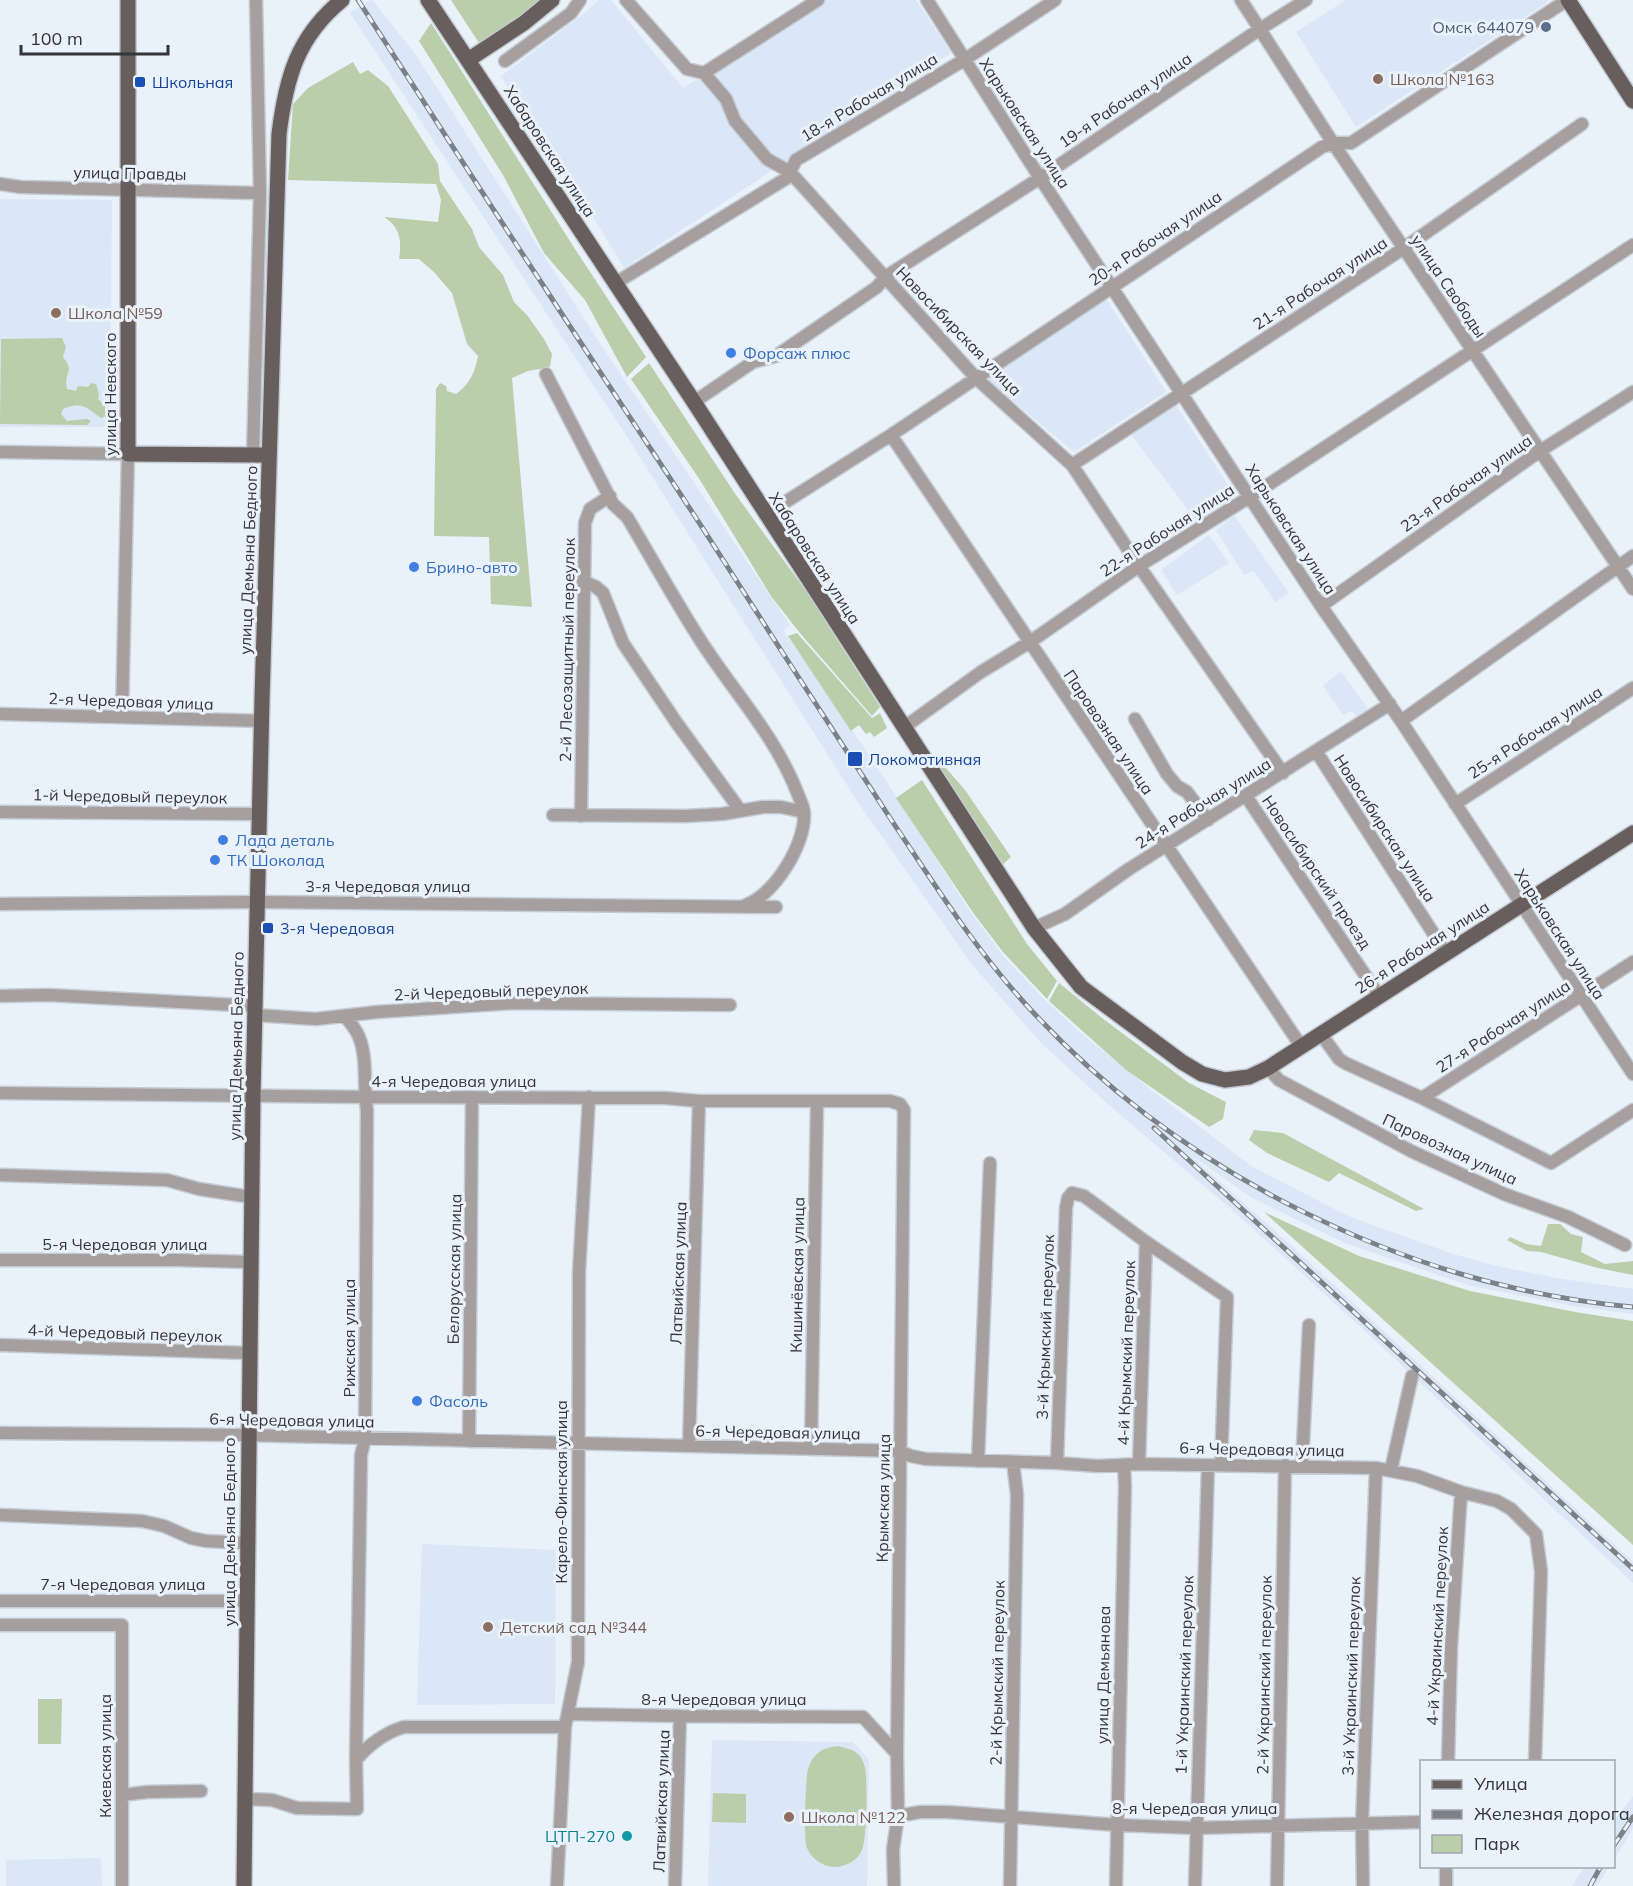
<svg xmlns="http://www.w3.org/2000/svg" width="1633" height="1886" font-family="Mulish,sans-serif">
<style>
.built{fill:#dbe7f7}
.green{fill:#bbceab}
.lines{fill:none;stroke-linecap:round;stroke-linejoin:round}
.minor-casing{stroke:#c4cbd3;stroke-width:15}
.major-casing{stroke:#c4cbd3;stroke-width:18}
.minor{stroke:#a59f9f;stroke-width:12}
.major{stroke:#685e5d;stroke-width:15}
.rail-casing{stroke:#7c8187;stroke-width:5}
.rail{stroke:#e9f1fa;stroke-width:3;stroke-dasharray:9;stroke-linecap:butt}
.service-dot{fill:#5c6f8a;stroke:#e9f1fa;stroke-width:2}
.education-dot{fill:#8d6e63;stroke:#e9f1fa;stroke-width:2}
.transit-dot{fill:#1a4fb4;stroke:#e9f1fa;stroke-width:2}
.shop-dot{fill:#3f7fe0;stroke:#e9f1fa;stroke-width:2}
.culture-dot{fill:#0f9aa8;stroke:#e9f1fa;stroke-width:2}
.labels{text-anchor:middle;stroke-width:6;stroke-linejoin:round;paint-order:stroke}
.service-label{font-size:16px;fill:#4e5e75;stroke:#e9f1fa;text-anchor:end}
.education-label{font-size:16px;fill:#785e54;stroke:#e9f1fa;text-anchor:start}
.transit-label{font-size:16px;fill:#164399;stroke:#e9f1fa;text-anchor:start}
.street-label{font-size:16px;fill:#323539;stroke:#e9f1fa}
.shop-label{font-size:16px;fill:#366cbe;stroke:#e9f1fa;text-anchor:start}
.culture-label{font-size:16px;fill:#0d838f;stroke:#e9f1fa;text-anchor:end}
</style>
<rect width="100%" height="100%" fill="#e9f1fa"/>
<!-- built -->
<path class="built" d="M370 0H372L416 55 599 342 790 625 783 630 874 762 967 907 1004 957 1045 1000 1082 1034 1149 1088 1251 1166 1348 1216 1453 1254 1501 1267 1562 1279 1633 1289V1314L1573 1306 1471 1286 1347 1244 1252 1198 1188 1153 1293 1247 1633 1562V1583L1380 1345 1239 1216 1109 1105 1043 1045 973 966 857 801 624 432 350 13Z
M599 0H611L683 88 793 18 825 0H916L951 53 624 268 547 141 513 95 501 76 582 15Z
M1346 0H1547L1548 2 1356 127 1296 32Z
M0 199 112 200 110 427H0Z
M1104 295 1166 392 1074 452 988 380Z
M1174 402 1234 494 1195 519 1130 433Z
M1234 515 1289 593 1275 602 1254 571 1244 575 1216 530Z
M1209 535 1229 563 1177 595 1161 570Z
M1341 671 1368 709 1356 716 1352 711 1343 715 1323 686Z
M422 1544 556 1550 555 1704 417 1705Z
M712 1740 853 1742 869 1760 867 1886H708Z
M1633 1796V1828L1614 1860V1821Z
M101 1858 102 1886H6V1860Z
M1584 1867V1866L1609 1867 1597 1886H1572Z"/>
<!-- green -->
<path class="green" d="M451 0H540C524 20 501 31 479 43Z
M431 23 575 249 646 357 627 377 585 300 544 253 503 175 419 41Z
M353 62 360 74 368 70 388 86 438 164 440 181 472 229 479 247 503 275 514 302 527 315 544 339 552 354 550 367 528 371 512 378 532 607 491 604 489 537 434 536 436 389 440 383 446 386 447 391 456 394C470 384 475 372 478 356L467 344 452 293 434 272 419 259H399C402 240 400 227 384 217L438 222 441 200 436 184 288 180 293 104 308 88Z
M62 338 66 347 63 357C76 374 63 370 67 389L76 391 78 386 88 387 91 383 96 384 99 394 98 399 105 406 106 416 101 418C85 407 82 401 63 409L61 414 67 421 87 419 91 421 87 425 0 424 1 339Z
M649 363 736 495 806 591 880 707 872 716 799 632 771 596 700 480 631 379Z
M797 633 872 718 880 713 887 728 874 737 870 732 866 734 859 725 851 731 788 636Z
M939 760 965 790 1011 857 999 868 931 764Z
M922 780 1027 944 1057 981 1047 999 1003 952 974 914 896 798Z
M1059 983 1102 1018 1189 1083 1226 1102 1223 1119 1209 1127 1126 1070 1049 1001Z
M1254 1130 1283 1133 1424 1209 1416 1211 1339 1173 1329 1182 1267 1153 1249 1140Z
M1264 1212 1359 1256 1470 1291 1575 1312 1633 1321V1545Z
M1548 1224H1560L1571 1234 1583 1237 1581 1252 1605 1264 1633 1261V1275L1598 1268 1541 1252 1527 1251 1507 1240 1510 1237 1526 1244 1541 1246Z
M38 1699H62L61 1744H38Z
M838 1746C845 1748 853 1749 859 1755 864 1761 866 1769 866 1776 867 1791 867 1838 862 1850 858 1860 847 1866 836 1867 824 1867 812 1860 807 1848 803 1836 806 1789 807 1775 808 1767 811 1759 817 1754 823 1748 830 1747 838 1746Z
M713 1793 746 1794V1823L712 1822Z"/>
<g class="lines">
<!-- minor casing -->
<g class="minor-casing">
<path id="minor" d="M626 0 687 69 704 73 726 99 735 121 767 159 790 172 976 378 1072 465 1139 566 1283 773
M927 0 1040 178 1321 606 1401 721 1633 1074
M1241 0 1333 143 1633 589
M505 61 571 13 580 0
M704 73 818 0
M0 184 20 187 260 193
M614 284 787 178 796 160 964 60 1055 0
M546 374 613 504 627 517C651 557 674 599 699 638 731 689 775 735 797 792 799 798 804 806 804 813 806 844 774 895 746 905
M694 402 753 362 776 356 877 287 885 277 1040 178 1260 29 1306 0
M891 435 1301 1046
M0 452 128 454 122 716
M253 455 260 193 256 0
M1072 465 1404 248 1582 124
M765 515 891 435 1322 147 1333 143H1351L1567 0
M583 581 596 587 603 593 623 643 676 722 740 810
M1321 606 1540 451 1633 392
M0 714 262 721
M1135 719 1167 774 1177 786 1187 792 1208 820
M1401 721 1633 556
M903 728 981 672 1030 642 1139 566 1251 496 1633 245
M1316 751 1446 953
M1246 796 1379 996
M1455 804 1633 688
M0 812 259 814
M553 815 685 816 722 814 763 807H781L804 812
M581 816 585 523 590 509 610 496
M0 904 257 902 776 907
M1034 928 1065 914 1129 869 1390 704
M0 996 48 995 255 1006
M254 1015 316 1019 377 1012 514 1003 730 1005
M1321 1034 1339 1059 1345 1063 1422 1098 1551 1163 1633 1110
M1268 1068 1279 1080 1411 1151 1504 1194 1568 1217 1625 1245
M0 1093 365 1097 665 1098 699 1101H890L900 1104 904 1110 897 1754 898 1816 893 1849 894 1886
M1422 1098 1633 962
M0 1175 167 1180 199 1189 251 1197
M0 1260H177L250 1262
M0 1345 249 1353
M0 1433 248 1435 900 1451 911 1456 926 1459 1057 1463 1098 1466 1139 1464 1376 1468 1417 1476 1461 1492 1497 1501 1511 1509 1536 1534 1541 1571 1535 1762
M469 1441 472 1097
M689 1446 699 1101
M811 1449 817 1102
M978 1461 990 1163
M1057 1463 1066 1208 1068 1198 1072 1193 1084 1196 1146 1242 1227 1297 1221 1465
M1139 1464 1146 1242
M1302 1465 1309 1325
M1391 1470 1412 1376
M0 1515 142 1521 164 1526 191 1538 206 1541 247 1543
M0 1601H247
M0 1625H122V1886
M569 1714 680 1716 863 1717 897 1754
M356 1760C368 1745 386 1732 404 1727H565
M1448 1762 1451 1648 1461 1492
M122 1795 147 1792 201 1791
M245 1799 272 1800 297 1808 357 1809 356 1760 361 1455 365 1438 367 1110C363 1086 368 1059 359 1037 356 1029 350 1023 345 1016
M898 1816 920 1812H948L1117 1825 1196 1828 1422 1822
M1446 1866V1886
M557 1886 565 1727 578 1662 579 1272 589 1097
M675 1886 680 1716
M1010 1886 1017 1495 1013 1462
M1116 1886 1125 1486 1124 1466
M1195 1886 1208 1466
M1277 1886 1285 1465
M1363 1886 1362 1824 1376 1468"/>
</g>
<!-- major casing -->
<g class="major-casing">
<path id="major" d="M128 0V454L269 455
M428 0 694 402 1034 928 1081 987 1182 1062 1202 1074 1225 1080 1249 1077 1268 1068 1633 833
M1568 0 1633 101
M468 60 524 23 552 0
M244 1886 253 1095 262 699 279 134C286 78 297 37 342 0"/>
</g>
<!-- minor -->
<use href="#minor" class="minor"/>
<!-- major -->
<use href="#major" class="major"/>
<!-- rail casing -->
<g class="rail-casing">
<path id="rail" d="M358 0C420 96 482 193 545 288 602 376 661 463 718 552 776 643 835 734 894 824 937 888 977 952 1030 1009 1182 1174 1409 1287 1633 1307
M1154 1128 1633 1569
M1614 1845 1633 1817
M1590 1886 1601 1866"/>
</g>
<!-- rail -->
<use href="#rail" class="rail"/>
</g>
<!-- markers -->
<circle class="service-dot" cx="1546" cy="27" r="6"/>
<g class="education-dot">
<circle cx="1378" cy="79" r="6"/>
<circle cx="56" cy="313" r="6"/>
<circle cx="488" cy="1627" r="6"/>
<circle cx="789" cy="1817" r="6"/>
</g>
<g class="transit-dot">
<rect x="134" y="76" width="12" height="12" rx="3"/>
<rect x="847" y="751" width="16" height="16" rx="3"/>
<rect x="262" y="922" width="12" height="12" rx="3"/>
</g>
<g class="shop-dot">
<circle cx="731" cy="353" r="6"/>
<circle cx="414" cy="567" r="6"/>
<circle cx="223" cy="840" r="6"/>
<circle cx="215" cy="860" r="6"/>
<circle cx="417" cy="1401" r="6"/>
</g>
<circle class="culture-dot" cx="627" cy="1836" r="6"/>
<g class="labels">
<!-- service labels -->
<g class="service-label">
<text x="1534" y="33">Омск 644079</text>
</g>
<!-- education labels -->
<g class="education-label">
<text x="1390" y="85">Школа №163</text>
<text x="68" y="319">Школа №59</text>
<text x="500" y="1633">Детский сад №344</text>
<text x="801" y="1823">Школа №122</text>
</g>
<!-- transit labels -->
<g class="transit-label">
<text x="152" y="88">Школьная</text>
<text x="868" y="765">Локомотивная</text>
<text x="280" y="934">3-я Чередовая</text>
</g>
<!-- street labels -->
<g class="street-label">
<text transform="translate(869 97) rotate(-31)" y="6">18-я Рабочая улица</text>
<text transform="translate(1125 100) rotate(-34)" y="6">19-я Рабочая улица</text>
<text transform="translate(1025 123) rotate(57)" y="6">Харьковская улица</text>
<text transform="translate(550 151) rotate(57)" y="6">Хабаровская улица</text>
<text transform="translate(130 173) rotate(1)" y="6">улица Правды</text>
<text transform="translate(1155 238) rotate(-34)" y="6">20-я Рабочая улица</text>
<text transform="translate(1320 283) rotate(-33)" y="6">21-я Рабочая улица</text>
<text transform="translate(1449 286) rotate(56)" y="6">улица Свободы</text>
<text transform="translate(959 331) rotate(46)" y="6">Новосибирская улица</text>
<text transform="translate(110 394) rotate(-90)" y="6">улица Невского</text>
<text transform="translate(1466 483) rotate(-35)" y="6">23-я Рабочая улица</text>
<text transform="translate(1291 529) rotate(57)" y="6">Харьковская улица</text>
<text transform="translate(1167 530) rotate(-33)" y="6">22-я Рабочая улица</text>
<text transform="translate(815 558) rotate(57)" y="6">Хабаровская улица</text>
<text transform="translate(248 560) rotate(-88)" y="6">улица Демьяна Бедного</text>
<text transform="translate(567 650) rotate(-89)" y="6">2-й Лесозащитный переулок</text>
<text transform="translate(131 701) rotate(2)" y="6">2-я Чередовая улица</text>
<text transform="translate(1109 732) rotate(56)" y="6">Паровозная улица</text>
<text transform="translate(1535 732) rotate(-33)" y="6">25-я Рабочая улица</text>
<text transform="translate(130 796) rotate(1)" y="6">1-й Чередовый переулок</text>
<text transform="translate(1203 803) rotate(-32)" y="6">24-я Рабочая улица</text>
<text transform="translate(1385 828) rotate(57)" y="6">Новосибирская улица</text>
<text transform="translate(1317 872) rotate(56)" y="6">Новосибирский проезд</text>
<text x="388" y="892">3-я Чередовая улица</text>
<text transform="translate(1560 934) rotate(57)" y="6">Харьковская улица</text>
<text transform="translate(1422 947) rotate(-33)" y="6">26-я Рабочая улица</text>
<text transform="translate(491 991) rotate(-2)" y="6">2-й Чередовый переулок</text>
<text transform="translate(1503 1026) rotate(-33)" y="6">27-я Рабочая улица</text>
<text transform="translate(236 1046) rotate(-89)" y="6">улица Демьяна Бедного</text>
<text x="454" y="1087">4-я Чередовая улица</text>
<text transform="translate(1450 1149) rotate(25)" y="6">Паровозная улица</text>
<text x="125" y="1250">5-я Чередовая улица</text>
<text transform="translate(454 1269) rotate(-89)" y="6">Белорусская улица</text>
<text transform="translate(678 1273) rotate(-88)" y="6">Латвийская улица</text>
<text transform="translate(797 1275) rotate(-89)" y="6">Кишинёвская улица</text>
<text transform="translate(1045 1327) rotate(-88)" y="6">3-й Крымский переулок</text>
<text transform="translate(125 1333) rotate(2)" y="6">4-й Чередовый переулок</text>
<text transform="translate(349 1338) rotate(-90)" y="6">Рижская улица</text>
<text transform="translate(1126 1353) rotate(-88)" y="6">4-й Крымский переулок</text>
<text transform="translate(292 1420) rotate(1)" y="6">6-я Чередовая улица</text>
<text transform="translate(778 1432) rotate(1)" y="6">6-я Чередовая улица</text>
<text transform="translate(1262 1449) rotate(1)" y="6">6-я Чередовая улица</text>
<text transform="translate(561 1492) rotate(-90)" y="6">Карело-Финская улица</text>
<text transform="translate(883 1498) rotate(-89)" y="6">Крымская улица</text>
<text transform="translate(229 1532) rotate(-90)" y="6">улица Демьяна Бедного</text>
<text x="123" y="1590">7-я Чередовая улица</text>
<text transform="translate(1437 1626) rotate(-87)" y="6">4-й Украинский переулок</text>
<text transform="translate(997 1673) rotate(-89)" y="6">2-й Крымский переулок</text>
<text transform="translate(1103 1675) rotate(-89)" y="6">улица Демьянова</text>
<text transform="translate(1184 1675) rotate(-88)" y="6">1-й Украинский переулок</text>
<text transform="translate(1264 1675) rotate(-89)" y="6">2-й Украинский переулок</text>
<text transform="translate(1351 1676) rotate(-88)" y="6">3-й Украинский переулок</text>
<text x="724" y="1705">8-я Чередовая улица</text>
<text transform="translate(105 1756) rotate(-90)" y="6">Киевская улица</text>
<text transform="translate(661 1801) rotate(-88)" y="6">Латвийская улица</text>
<text x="1195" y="1814">8-я Чередовая улица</text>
</g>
<!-- shop labels -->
<g class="shop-label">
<text x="743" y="359">Форсаж плюс</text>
<text x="426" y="573">Брино-авто</text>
<text x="235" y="846">Лада деталь</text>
<text x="227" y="866">ТК Шоколад</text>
<text x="429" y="1407">Фасоль</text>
</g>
<!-- culture labels -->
<g class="culture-label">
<text x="615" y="1842">ЦТП-270</text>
</g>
</g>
<!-- legend -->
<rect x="1420" y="1760" width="195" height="108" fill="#e9f1fa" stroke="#a0a6ad" stroke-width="1.5"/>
<rect x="1432" y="1780" width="30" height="9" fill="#685e5d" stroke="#a0a6ad" stroke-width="1.5"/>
<text x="1474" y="1790" font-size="18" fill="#323539">Улица</text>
<rect x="1432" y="1810" width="30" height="9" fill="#7c8187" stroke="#a0a6ad" stroke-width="1.5"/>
<text x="1474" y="1820" font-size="18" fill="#323539">Железная дорога</text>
<rect x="1432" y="1835" width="30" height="18" fill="#bbceab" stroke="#a0a6ad" stroke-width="1.5"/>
<text x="1474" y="1850" font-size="18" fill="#323539">Парк</text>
<!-- scale -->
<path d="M21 45v9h147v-9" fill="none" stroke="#323539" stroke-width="3"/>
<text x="30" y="45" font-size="18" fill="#323539" stroke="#e9f1fa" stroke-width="4.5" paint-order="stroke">100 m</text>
</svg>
